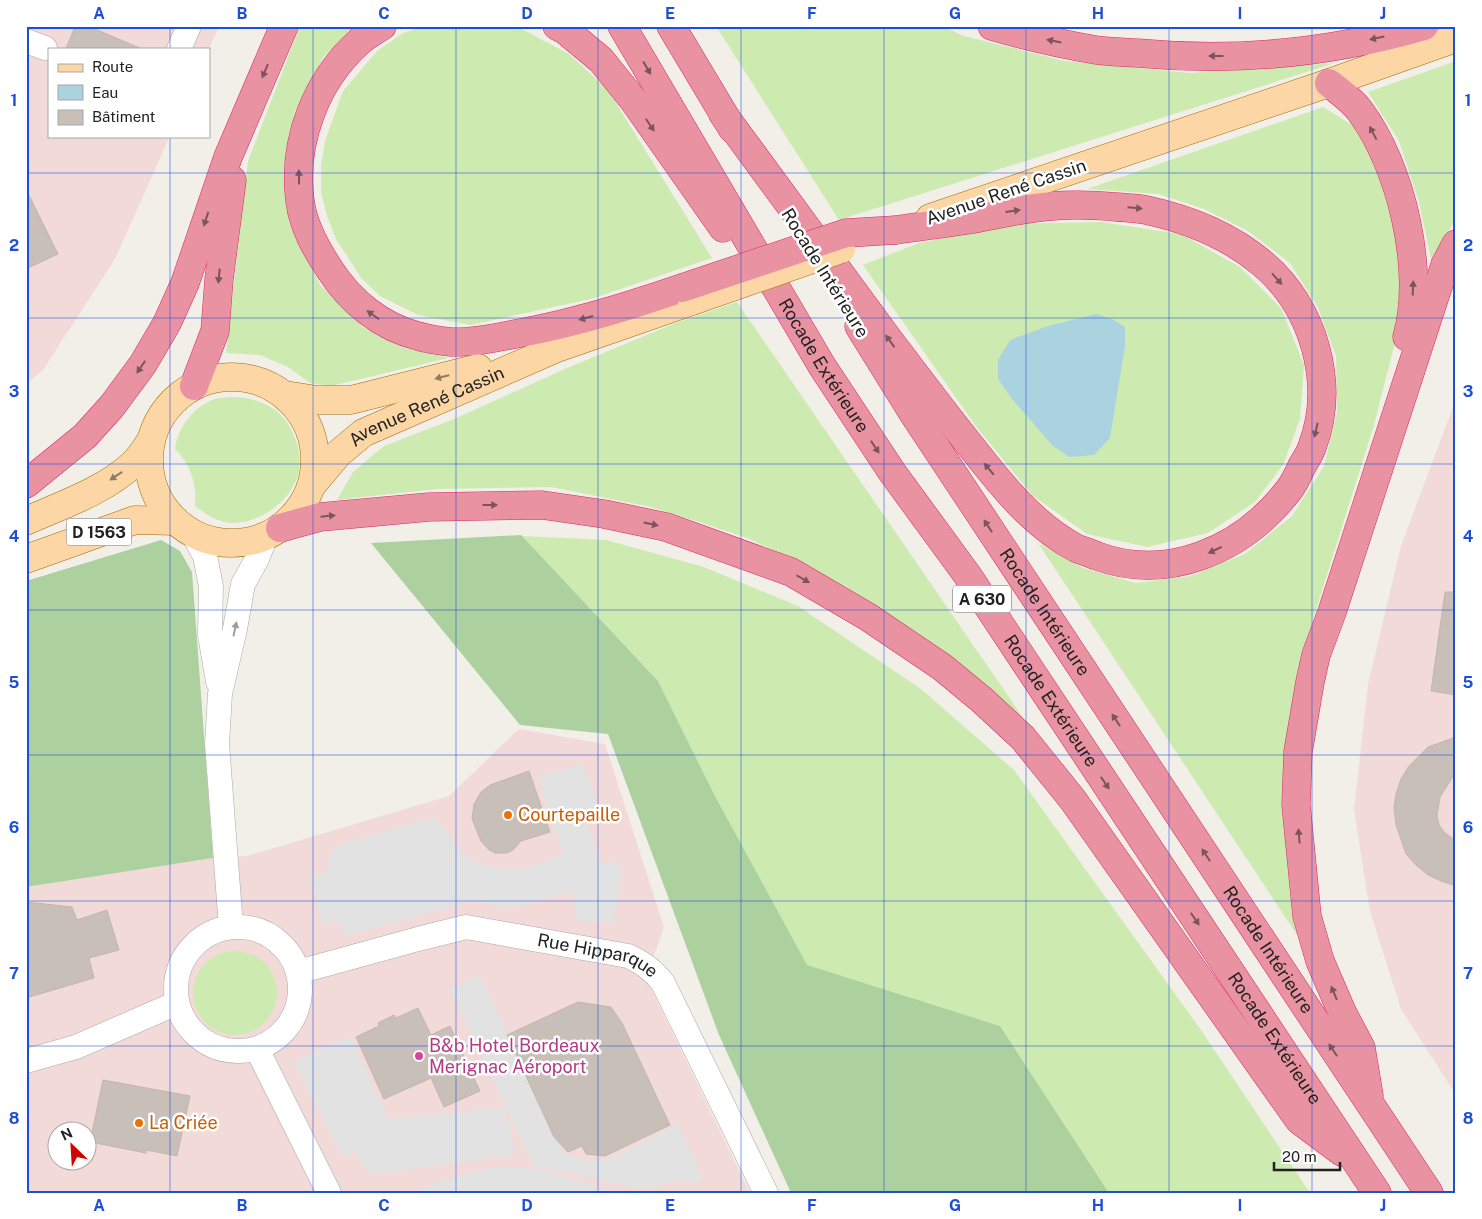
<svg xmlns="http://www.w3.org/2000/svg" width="1482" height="1219" font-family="'Public Sans',sans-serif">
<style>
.commercial{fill:#f2dad9;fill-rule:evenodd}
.grass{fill:#cdebb0}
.forest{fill:#add19e}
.parking{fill:#e2e2e2}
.water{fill:#aad3df}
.building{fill:#c7bfb8;stroke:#c4b6ab}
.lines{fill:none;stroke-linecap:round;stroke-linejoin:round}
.minor-casing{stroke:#a9a9a9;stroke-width:25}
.major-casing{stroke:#a06b00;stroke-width:29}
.highway-casing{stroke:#dc2a67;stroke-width:29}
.minor{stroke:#fff;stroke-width:24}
.major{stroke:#fcd6a4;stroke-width:28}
.highway{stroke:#e892a2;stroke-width:28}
.major-bridge-casing{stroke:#a06b00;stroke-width:29;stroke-linecap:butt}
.highway-bridge-casing{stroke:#dc2a67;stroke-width:29;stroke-linecap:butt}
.major-bridge{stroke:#fcd6a4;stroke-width:28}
.highway-bridge{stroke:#e892a2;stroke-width:28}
.oneway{fill:#7b545c}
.oneway2{fill:#8f7c63}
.oneway3{fill:#9c9c9c}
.grid{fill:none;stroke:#1d4ed8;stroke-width:1;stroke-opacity:0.55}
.food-dot{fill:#e8710a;stroke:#fff;stroke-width:2}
.hotel-dot{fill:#d1479c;stroke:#fff;stroke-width:2}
.labels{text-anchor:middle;stroke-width:5;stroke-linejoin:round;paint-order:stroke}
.shield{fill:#fff;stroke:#646464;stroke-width:1}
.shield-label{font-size:16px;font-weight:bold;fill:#222}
.street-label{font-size:18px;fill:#222;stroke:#fff}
.food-label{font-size:18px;fill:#c56008;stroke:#fff;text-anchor:start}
.hotel-label{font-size:18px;fill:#b23c85;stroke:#fff;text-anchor:start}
.neatline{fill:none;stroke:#1d4ed8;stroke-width:2}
.grid-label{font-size:16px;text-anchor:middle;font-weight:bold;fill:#1d4ed8}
</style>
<rect width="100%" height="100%" fill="#f2efe9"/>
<!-- commercial -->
<path class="commercial" d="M26 26H219L209 49H49V136H170L115 259 43 370 26 384Z
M1456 399V1095L1401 1009 1370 911 1354 810 1368 684 1401 546Z
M519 729 605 744 664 927 646 978 750 1193H26V887L213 858 247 856 449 796ZM58 1132H88V1162H58Z"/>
<!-- grass -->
<path class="grass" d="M300 26H358L324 56 295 111 285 168 289 223 320 285 363 327 401 347 449 358 331 386 310 383 288 367 260 355 226 353 248 161Z
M425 26H516L569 54 608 90 712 258 591 299 470 325 418 315 380 296 362 279 336 239 327 216 321 192V165L325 141 343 91 377 51 403 33Z
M716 26H942L964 36 1065 61 1190 73 1335 63 839 220Z
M1456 61V217L1432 264 1419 202 1399 141 1368 92Z
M1323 107 1354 126 1376 166 1391 214 1401 273 1397 335 1374 425 1309 632 1295 708 1301 941 1038 543 1083 568 1136 583 1191 576 1245 554 1292 516 1324 466 1337 412 1336 356 1318 308 1290 263 1248 231 1204 209 1158 194 1087 189Z
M1101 222 1181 234 1240 267 1281 308 1304 365 1300 419 1283 465 1255 502 1208 533 1147 547 1087 534 1032 495 975 425 863 265 919 243 1010 224Z
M737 302 1024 719 947 654 846 587 750 539 702 523 651 507 551 487 437 489 337 500 353 472 384 446 454 419 565 369 673 324Z
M239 397C251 399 264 402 275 410 293 423 304 453 298 475 290 505 248 532 218 520 210 517 202 511 195 506 197 485 191 464 175 449 178 427 194 406 215 399 222 397 231 397 239 397Z
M521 536 606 540 704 567 798 606 921 689 1014 770 1201 1030 1310 1193H1109L1000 1026 807 966 715 796 658 681Z
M193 993a42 42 0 1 1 84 0a42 42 0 1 1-84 0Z"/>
<!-- forest -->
<path class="forest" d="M521 535 658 681 715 796 807 965 1000 1026 1109 1193H791L719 1035 608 734 520 725 371 543Z
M161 540 180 551 192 572 213 858 26 887V581Z"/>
<!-- parking -->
<path class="parking" d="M582 763 602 816 586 823 601 864 619 861 622 879 613 923 575 920 574 892 548 898 512 909 473 901 344 936 340 920 322 924 310 876 326 872 332 852 345 843 435 817 469 860 488 866 518 870 559 856 562 850 537 777Z
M480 975 564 1154 592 1161 613 1156 678 1124 703 1179 691 1185 688 1179 678 1184 675 1180 646 1190 533 1165 450 989Z
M350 1036 388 1119 505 1107 506 1120 510 1121 514 1155 369 1175 354 1152 341 1156 294 1061Z
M491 1167 541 1169 617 1193H413L435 1183Z"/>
<!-- water -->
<path class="water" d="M1096 314 1112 319 1125 327V346L1110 438 1094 455 1069 457 1052 445 1012 399 998 379V360L1010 340 1048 326Z"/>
<!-- building -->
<path class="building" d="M75 26H88L142 49H66Z
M26 189 58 254 26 269Z
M1445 592H1456V695L1431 691Z
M1456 737V772L1440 797 1437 816 1439 825 1444 832 1456 841V886L1441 881 1428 875 1416 865 1406 854 1396 825 1394 807 1396 794 1401 779 1409 766 1428 747Z
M529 771 550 832 521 841 513 850 507 853H495L489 850 481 841 472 819 474 804 481 792 490 785Z
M26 902 72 907 77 920 107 910 119 950 89 958 94 978 26 998Z
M578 1002 611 1007 622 1023 670 1125 605 1156 586 1154 582 1146 568 1152 554 1137 507 1035Z
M418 1008 431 1035 450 1026 480 1091 444 1107 431 1078 384 1099 356 1037 379 1026 378 1023 394 1015 396 1018Z
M103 1080 190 1096 177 1156 146 1150V1153L90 1142Z"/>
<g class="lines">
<!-- minor casing -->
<g class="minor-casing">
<g id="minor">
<path d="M26 41 45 48"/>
<path d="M179 49 189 26"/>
<path d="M193 534 205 556 211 586 210 635 218 682"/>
<circle cx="238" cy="989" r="62"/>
<path d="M231 927 217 744 220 694 235 629 243 584 257 559 266 536"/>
<path id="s1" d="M298 972 418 939 466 927 628 956C643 963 653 970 663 983L766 1193"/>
<path d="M257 1049 329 1193"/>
<path d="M26 1061 76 1047 177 1003"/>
</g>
</g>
<!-- major casing -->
<g class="major-casing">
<g id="major">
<path d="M930 218 1329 83 1456 38"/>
<circle cx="232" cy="460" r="83"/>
<path d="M285 395 317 400H351L478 368"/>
<path id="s2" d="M312 485 338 454 363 433 557 348 692 301"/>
<path d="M26 521C62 505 104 491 133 464 140 458 145 449 150 442"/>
<path d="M26 559 135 520 175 521"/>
</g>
</g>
<!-- highway casing -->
<g class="highway-casing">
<g id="highway">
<path d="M382 26C375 31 366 35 360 41 316 80 292 142 300 201 303 226 316 249 330 270 350 301 381 327 418 336 428 339 441 341 451 342 471 343 496 338 515 334 572 324 627 307 682 288"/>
<path d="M557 26 565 30 601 60 634 101 723 228"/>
<path id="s3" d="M622 26 822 366 892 472 968 576 1377 1193"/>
<path d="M671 26 732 128"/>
<path d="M992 26C1026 36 1061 44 1096 50 1109 52 1124 52 1137 53 1233 62 1331 53 1424 26"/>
<path d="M1329 83C1340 92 1352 100 1360 111 1401 166 1426 271 1407 337"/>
<path d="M723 114C778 189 834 265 889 340 917 377 944 413 973 449 1002 486 1034 526 1076 548 1083 551 1090 553 1097 556 1168 582 1242 550 1288 491 1294 484 1298 475 1302 466 1305 460 1310 454 1312 447 1336 384 1314 307 1263 264 1230 236 1188 219 1146 210 1137 208 1127 208 1117 207 1096 205 1074 204 1053 206 1024 208 996 215 967 220 944 224 920 226 896 230"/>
<path id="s4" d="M859 326 913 413 1429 1193"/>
<path d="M194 386 215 331 219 279 232 180"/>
<path d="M26 484 85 436 112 406 143 364 167 323 185 283 228 157 284 26"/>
<path d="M280 528 320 517 429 507 542 505 604 514 666 527 791 572 868 617 942 667 982 700 1023 738 1073 800 1299 1120 1342 1152"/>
<path d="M1369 1096 1361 1048 1342 1012 1320 961 1307 916 1296 805 1298 752 1310 682 1316 655 1332 612 1445 265 1456 244"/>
</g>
</g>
<!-- minor -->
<use href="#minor" class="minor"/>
<!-- major -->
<use href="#major" class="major"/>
<!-- highway -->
<use href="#highway" class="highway"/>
<!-- major-bridge casing -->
<g class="major-bridge-casing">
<path id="major-bridge" d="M692 301 841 249"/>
</g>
<!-- highway-bridge casing -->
<g class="highway-bridge-casing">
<path id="highway-bridge" d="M682 288 846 233 896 230"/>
</g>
<!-- major-bridge -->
<use href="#major-bridge" class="major-bridge"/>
<!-- highway-bridge -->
<use href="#highway-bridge" class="highway-bridge"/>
</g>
<!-- one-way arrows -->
<defs><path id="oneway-solid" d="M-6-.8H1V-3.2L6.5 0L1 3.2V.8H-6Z" transform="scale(1.25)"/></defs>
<g class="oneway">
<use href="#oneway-solid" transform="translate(1377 38) rotate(168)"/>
<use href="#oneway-solid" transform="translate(1054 41) rotate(-169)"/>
<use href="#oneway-solid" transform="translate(1216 56) rotate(-180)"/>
<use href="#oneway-solid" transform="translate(647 68) rotate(59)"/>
<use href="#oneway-solid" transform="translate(265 71) rotate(113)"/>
<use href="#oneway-solid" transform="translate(650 125) rotate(56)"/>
<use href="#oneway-solid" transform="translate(1373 133) rotate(-118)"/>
<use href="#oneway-solid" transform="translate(299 177) rotate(-91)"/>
<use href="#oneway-solid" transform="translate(1135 208) rotate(5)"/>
<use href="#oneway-solid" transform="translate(1013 211) rotate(-8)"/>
<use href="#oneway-solid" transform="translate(206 219) rotate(108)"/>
<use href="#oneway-solid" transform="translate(219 276) rotate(96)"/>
<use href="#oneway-solid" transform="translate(1277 279) rotate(48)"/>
<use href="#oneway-solid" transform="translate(1413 288) rotate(-88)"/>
<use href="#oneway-solid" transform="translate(373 315) rotate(-145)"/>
<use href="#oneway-solid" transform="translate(586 318) rotate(165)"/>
<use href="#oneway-solid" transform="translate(890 341) rotate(-126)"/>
<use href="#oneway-solid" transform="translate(141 367) rotate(124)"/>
<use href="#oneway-solid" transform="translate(1316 430) rotate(103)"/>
<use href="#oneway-solid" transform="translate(875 447) rotate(57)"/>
<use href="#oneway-solid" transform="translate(989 469) rotate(-130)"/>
<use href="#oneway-solid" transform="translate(490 505)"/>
<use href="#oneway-solid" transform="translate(328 516) rotate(-6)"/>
<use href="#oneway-solid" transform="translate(651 524) rotate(12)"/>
<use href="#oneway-solid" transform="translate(988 526) rotate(-123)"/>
<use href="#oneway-solid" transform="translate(1215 550) rotate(155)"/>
<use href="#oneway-solid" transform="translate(803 579) rotate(30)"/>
<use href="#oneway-solid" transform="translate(1116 720) rotate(-123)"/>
<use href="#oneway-solid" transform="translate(1105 783) rotate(56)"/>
<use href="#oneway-solid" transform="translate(1299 836) rotate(-95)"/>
<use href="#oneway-solid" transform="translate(1206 855) rotate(-123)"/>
<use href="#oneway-solid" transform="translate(1195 919) rotate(56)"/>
<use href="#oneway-solid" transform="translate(1334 993) rotate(-113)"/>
<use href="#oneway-solid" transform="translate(1333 1050) rotate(-123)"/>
</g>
<g class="oneway2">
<use href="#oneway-solid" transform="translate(442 377) rotate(166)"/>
<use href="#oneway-solid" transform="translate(116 476) rotate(146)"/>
</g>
<use class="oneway3" href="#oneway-solid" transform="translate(235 629) rotate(-78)"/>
<!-- grid -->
<path class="grid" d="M170 26V49M313 26V1193M456 26V1193M598 26V1193M741 26V1193M884 26V1193M1026 26V1193M1169 26V1193M1312 26V1193M170 136V1193M26 173H1456M26 318H1456M26 464H1456M26 610H1456M26 755H1456M26 901H1456M26 1046H1456"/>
<!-- markers -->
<g class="food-dot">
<circle cx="508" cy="815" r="5"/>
<circle cx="139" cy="1123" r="5"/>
</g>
<circle class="hotel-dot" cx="419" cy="1056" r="5"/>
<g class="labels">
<!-- shield labels -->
<g class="shield">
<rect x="66.5" y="518.5" width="65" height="27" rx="4"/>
<rect x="953" y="585.5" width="58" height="27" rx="4"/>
</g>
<g class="shield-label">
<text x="99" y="538">D 1563</text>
<text x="982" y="605">A 630</text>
</g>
<!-- street labels -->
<g class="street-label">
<text transform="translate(1006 192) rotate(-19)" y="6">Avenue René Cassin</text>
<text transform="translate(825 273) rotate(58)" y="6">Rocade Intérieure</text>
<text dy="6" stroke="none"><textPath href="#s3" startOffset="395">Rocade Extérieure</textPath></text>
<text dy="6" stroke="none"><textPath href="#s2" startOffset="142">Avenue René Cassin</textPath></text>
<text dy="6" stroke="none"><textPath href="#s4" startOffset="341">Rocade Intérieure</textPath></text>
<text dy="6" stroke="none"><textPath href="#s3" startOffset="800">Rocade Extérieure</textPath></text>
<text dy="6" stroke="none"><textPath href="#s4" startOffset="746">Rocade Intérieure</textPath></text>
<text dy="6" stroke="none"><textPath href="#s1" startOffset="309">Rue Hipparque</textPath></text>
<text dy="6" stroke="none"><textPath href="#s3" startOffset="1205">Rocade Extérieure</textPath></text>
</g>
<!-- food labels -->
<g class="food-label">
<text x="518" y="821">Courtepaille</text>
<text x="149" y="1129">La Criée</text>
</g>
<!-- hotel labels -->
<g class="hotel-label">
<text x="429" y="1052">B&amp;b Hotel Bordeaux<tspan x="429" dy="21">Merignac Aéroport</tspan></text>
</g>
</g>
<!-- border -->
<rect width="1482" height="1219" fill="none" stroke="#ffffff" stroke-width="55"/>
<!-- legend -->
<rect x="48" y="48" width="162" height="90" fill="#ffffff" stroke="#a7a7a7"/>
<rect x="58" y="64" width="25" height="8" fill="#fcd6a4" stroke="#a7a7a7"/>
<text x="92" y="72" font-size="15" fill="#222222">Route</text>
<rect x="58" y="85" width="25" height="15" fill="#aad3df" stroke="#a7a7a7"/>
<text x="92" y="98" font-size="15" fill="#222222">Eau</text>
<rect x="58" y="110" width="25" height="15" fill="#c7bfb8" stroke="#a7a7a7"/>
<text x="92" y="122" font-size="15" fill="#222222">Bâtiment</text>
<!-- north arrow -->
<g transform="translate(72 1146) rotate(335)"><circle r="24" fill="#ffffff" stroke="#a7a7a7"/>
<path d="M0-4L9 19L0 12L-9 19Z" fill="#d40000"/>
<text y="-8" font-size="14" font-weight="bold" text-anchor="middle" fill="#222222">N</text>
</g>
<!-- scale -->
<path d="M1274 1162v8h66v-8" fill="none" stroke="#222222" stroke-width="2.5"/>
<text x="1282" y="1162" font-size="15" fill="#222222" stroke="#ffffff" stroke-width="4" paint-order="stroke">20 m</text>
<rect x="28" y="28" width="1426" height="1164" class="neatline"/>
<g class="grid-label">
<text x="99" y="19">A</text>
<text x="242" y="19">B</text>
<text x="384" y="19">C</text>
<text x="527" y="19">D</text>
<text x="670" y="19">E</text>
<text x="812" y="19">F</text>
<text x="955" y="19">G</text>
<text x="1098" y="19">H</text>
<text x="1240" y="19">I</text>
<text x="1383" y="19">J</text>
<text x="14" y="106">1</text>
<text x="1468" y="106">1</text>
<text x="14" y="251">2</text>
<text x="1468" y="251">2</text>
<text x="14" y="397">3</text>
<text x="1468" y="397">3</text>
<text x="14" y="542">4</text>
<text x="1468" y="542">4</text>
<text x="14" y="688">5</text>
<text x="1468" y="688">5</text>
<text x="14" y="833">6</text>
<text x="1468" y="833">6</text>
<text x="14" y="979">7</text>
<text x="1468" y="979">7</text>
<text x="14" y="1124">8</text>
<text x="1468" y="1124">8</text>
<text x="99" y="1211">A</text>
<text x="242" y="1211">B</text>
<text x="384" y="1211">C</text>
<text x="527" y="1211">D</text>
<text x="670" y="1211">E</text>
<text x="812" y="1211">F</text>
<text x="955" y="1211">G</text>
<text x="1098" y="1211">H</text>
<text x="1240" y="1211">I</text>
<text x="1383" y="1211">J</text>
</g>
</svg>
